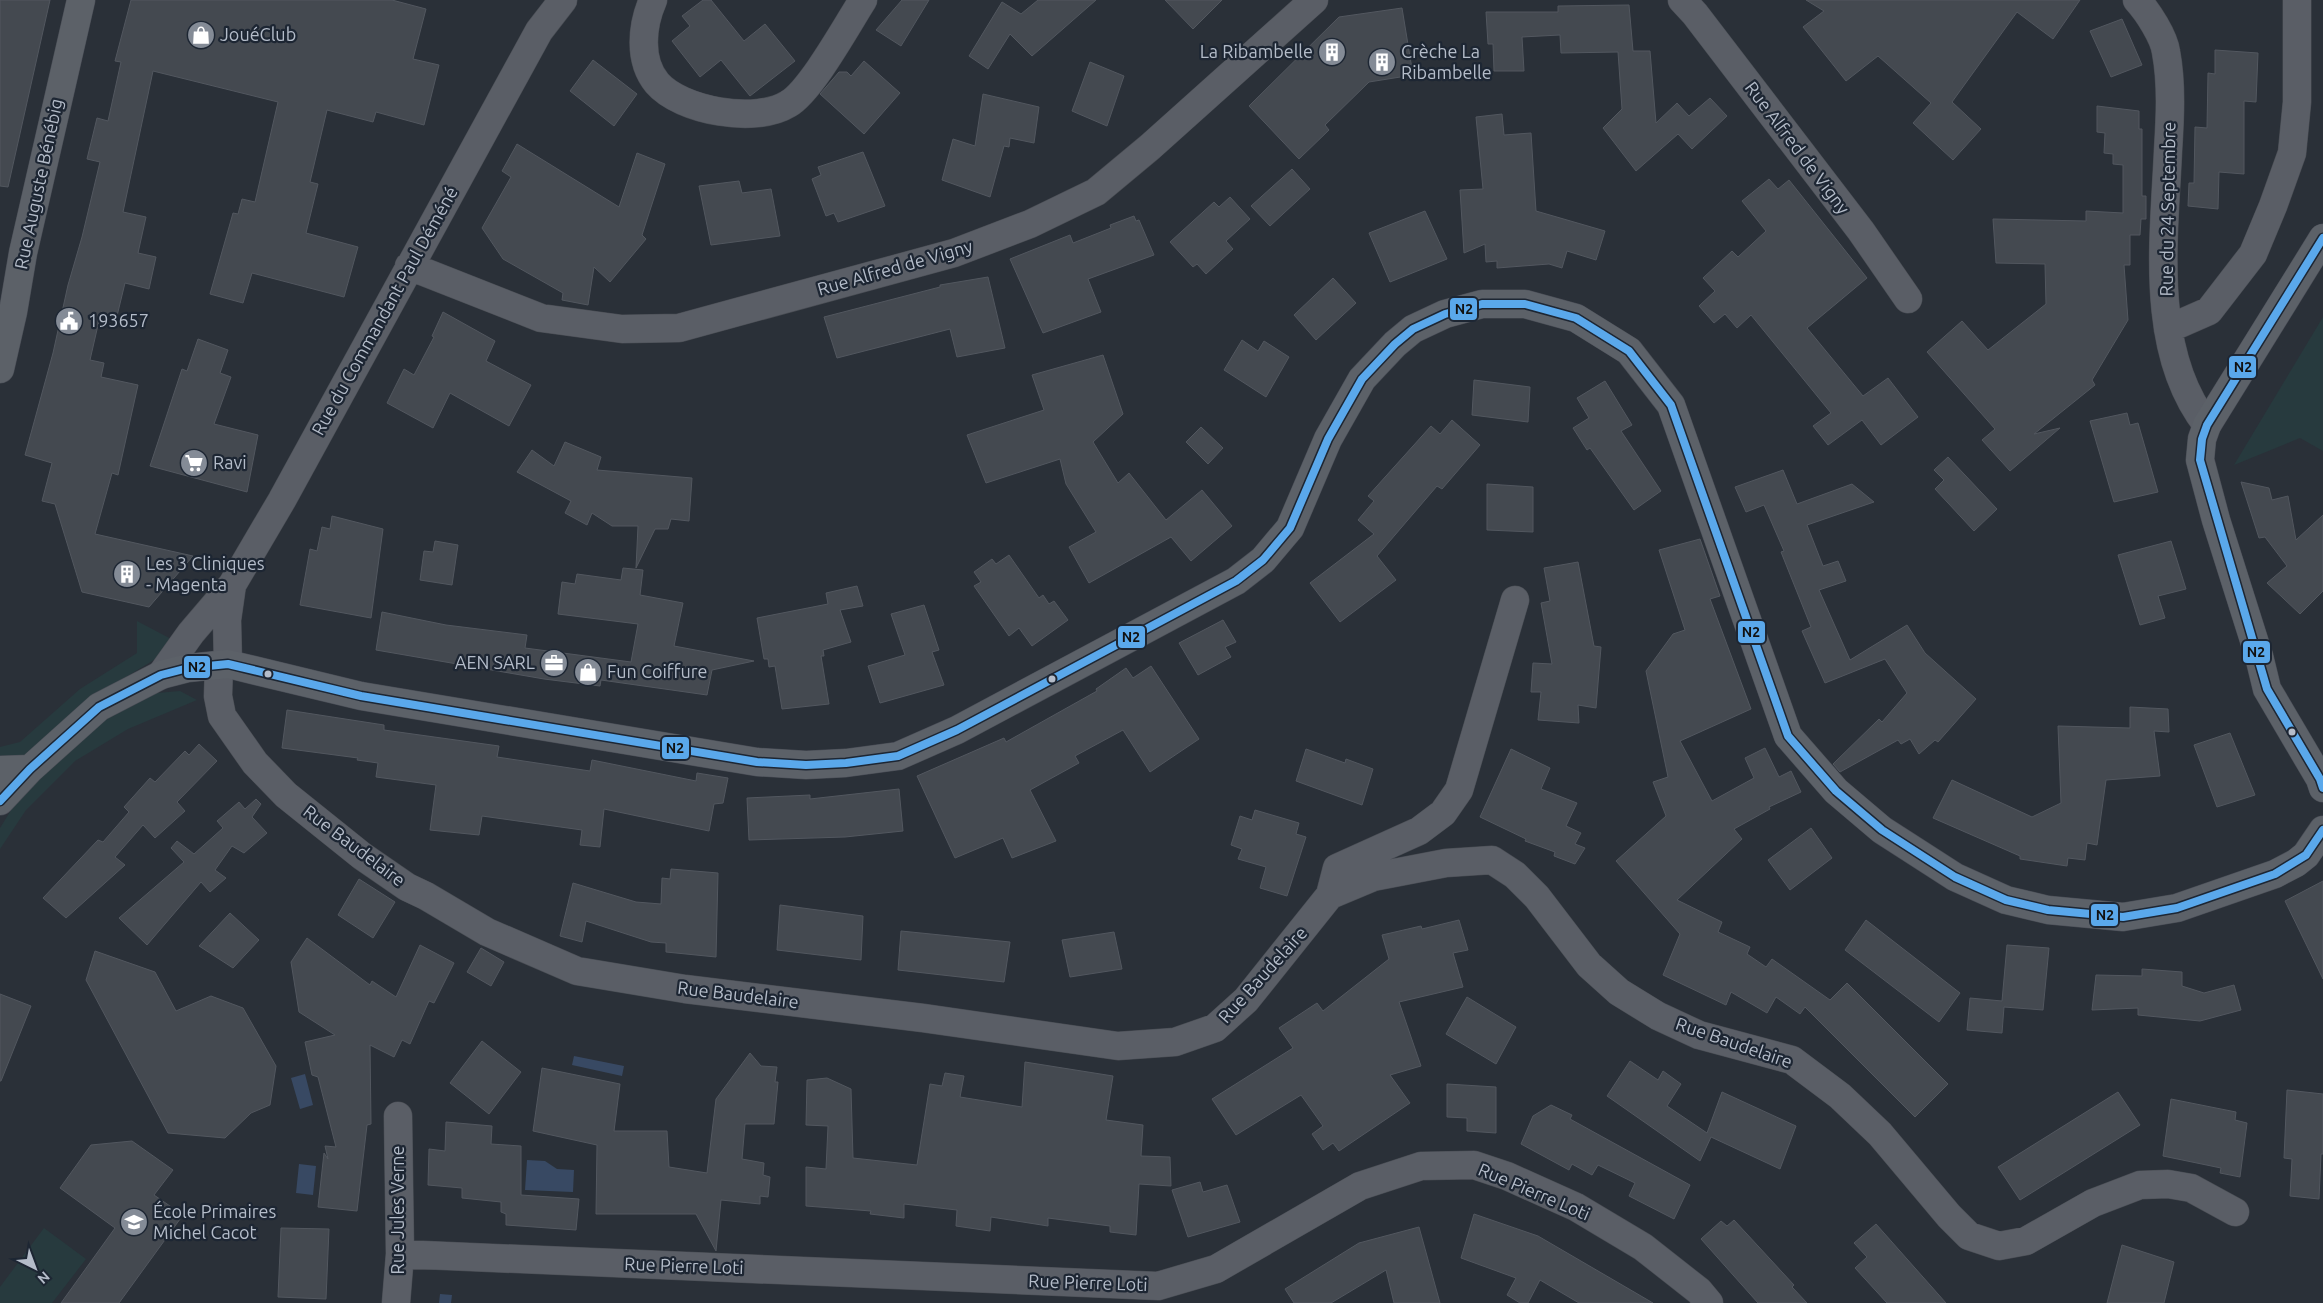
<svg xmlns="http://www.w3.org/2000/svg" width="2323" height="1303" font-family="Ubuntu,sans-serif">
<style>
.green{fill:#273a3e}
.water{fill:#384963}
.building{fill:#444950;stroke:#52575f}
.lines{fill:none;stroke-linecap:round;stroke-linejoin:round}
.minor-casing{stroke:#484c53;stroke-width:29}
.major-casing{stroke:#484c55;stroke-width:29}
.minor{stroke:#5a5e66;stroke-width:28}
.major{stroke:#5c6168;stroke-width:28}
.bus-1-casing{stroke:#1d2633;stroke-width:11}
.bus-1{stroke:#5aa8eb;stroke-width:8}
.bus-dot{fill:#b4bcc9;stroke:#1d2633;stroke-width:2}
.labels{text-anchor:middle;stroke-width:4.5;stroke-linejoin:round;paint-order:stroke}
.poi-label{font-size:18px;fill:#b4bcc9;stroke:#1d2633;text-anchor:start}
.street-label{font-size:18px;fill:#b4bcc9;stroke:#1d2633}
.line-badge{stroke:#1d2633;stroke-width:2}
.pale-badge-label{font-size:14px;text-anchor:middle;font-weight:bold;fill:#111}
</style>
<rect width="100%" height="100%" fill="#2a3038"/>
<!-- green -->
<path class="green" d="M2323 317V451L2300 438 2234 465Z
M137 621 175 641 162 655 108 688 26 756 0 763V747L20 742 80 689 137 653Z
M180 691 197 700 128 729 75 761 26 810 0 849V828L18 799 112 711 157 693Z
M44 1228 86 1259 52 1303H0V1287Z"/>
<!-- water -->
<path class="water" d="M574 1056 624 1066 622 1076 572 1065Z
M305 1074 313 1105 300 1109 291 1078Z
M527 1160 545 1161 557 1169 574 1170 573 1192 525 1190Z
M299 1164 316 1166 313 1195 296 1193Z
M440 1294 452 1295 451 1303H439Z"/>
<!-- building -->
<path class="building" d="M0 0H50L8 187 0 186Z
M131 0H392L426 9 413 59 439 65 424 125 376 112 373 122 327 110 310 182 318 184 306 233 358 247 344 297 252 273 243 303 210 294 233 213 238 214 242 199 255 202 278 102 153 71 123 212 146 217 138 253 156 257 149 289 125 283 117 316 101 312 90 360 104 363 101 377 138 385 118 475 112 473 95 534 193 556 149 607 82 592 55 504 42 501 52 463 25 455 53 353 68 285 82 237 100 162 87 159 97 118 108 121 121 62 115 61Z
M703 0H711L744 41 765 24 795 61 750 96 721 60 700 77 672 41 690 26 682 16Z
M902 0H929L901 46 876 30Z
M1038 0H1096L1032 56 1010 34 988 69 969 56 1002 2 1021 14Z
M1165 0H1222L1193 29Z
M1806 0H2080L2053 39 2017 12 1952 102 1981 129 1953 160 1913 123 1931 103 1878 56 1846 81 1803 27 1824 11Z
M1629 5 1633 51H1650L1656 123 1677 103 1689 116 1710 98 1727 116 1692 149 1678 134 1636 171 1603 128 1622 109 1618 52 1561 53 1560 35 1522 37 1524 71H1494L1493 44H1488L1486 12H1558V6Z
M1402 8 1413 75 1369 82 1325 125 1329 130 1299 159 1249 106 1339 17Z
M2122 19 2142 65 2111 77 2090 31Z
M2215 50 2258 53 2256 102 2244 101V174L2219 172 2218 209 2188 206 2189 183H2194L2195 127 2207 128 2208 73 2215 74Z
M593 60 637 94 614 126 570 91Z
M864 61 900 93 864 134 820 94 839 72H847L851 76Z
M1090 62 1124 76 1107 126 1072 111Z
M983 94 1039 107 1034 143 1010 138 1009 147 1004 146 990 197 942 180 953 139 975 146Z
M2097 106 2139 111V129H2142V196H2146V219H2141L2140 235H2130V265H2124L2128 320 2092 380 2095 385 2034 434 2060 428 2010 471 1982 440 1995 429 1927 352 1962 321 1988 350 2046 304 2045 264 1996 263 1993 219 2086 221V211L2123 213V165L2113 164V154L2104 153 2105 133 2097 132Z
M1502 114 1504 135 1531 133 1536 211 1605 231 1596 260 1567 251 1562 268 1549 264 1497 268V261L1486 262 1485 244 1464 253 1460 190 1483 189 1476 117Z
M517 144 619 207 637 153 665 164 642 235 646 239 610 282 594 267 588 305 562 300 563 293 503 259 482 228 511 177 502 171Z
M863 152 885 206 838 222 834 213 826 216 812 179 821 175 818 167Z
M1292 169 1310 189 1270 226 1251 206Z
M1769 179 1778 189 1789 180 1867 278 1807 328 1863 396 1888 378 1918 417 1881 445 1862 420 1828 445 1813 426 1831 413 1751 315 1737 328 1725 314 1714 323 1699 306 1715 291 1703 278 1732 251 1738 257 1766 231 1742 201Z
M739 181 742 193 771 189 780 236 711 245 699 186Z
M1230 197 1250 219 1226 241 1233 249 1206 274 1197 264 1193 267 1170 242 1214 202 1219 207Z
M1425 211 1447 259 1390 282 1369 233Z
M1134 216 1136 221 1139 220 1154 255 1088 279 1101 312 1043 333 1010 259 1070 235 1073 243 1111 228 1110 225Z
M988 277 1005 348 957 357 950 329 837 358 824 317 940 287V285Z
M1333 278 1356 303 1316 340 1294 315Z
M443 312 495 341 486 361 531 385 509 426 450 393 433 428 387 403 404 369 414 375 434 337 432 336Z
M198 339 228 350 220 373 231 377 214 424 258 435 247 492 150 466 182 369 187 371Z
M1242 340 1258 351 1264 341 1289 357 1266 397 1224 370Z
M1103 355 1123 414 1093 442 1118 483 1129 473 1166 520 1202 490 1232 526 1191 561 1171 537 1089 583 1069 547 1096 532 1066 484 1060 459 986 483 967 435 1044 410 1032 375Z
M1474 380 1530 387 1528 422 1472 415Z
M1605 381 1632 425 1621 431 1661 491 1634 510 1590 448 1587 450 1573 428 1589 418 1577 398Z
M2127 413 2130 425 2138 423 2158 492 2114 502 2090 421Z
M1452 420 1480 445 1442 489 1437 486 1377 556 1396 580 1340 622 1310 583 1374 534 1358 520 1374 501 1368 496 1431 426 1440 434Z
M1201 427 1223 448 1208 464 1186 442Z
M565 442 601 457 597 470 692 478 689 521 671 519 668 529H655L636 568 638 526H612L592 513 587 525 565 513 571 501 517 472 532 450 554 466Z
M1948 457 1997 509 1974 531 1935 489 1944 480 1934 470Z
M1783 470 1797 504 1852 484 1874 502 1807 525 1823 566 1838 561 1846 581 1819 590 1850 660 1907 625 1925 653 1976 699 1938 742 1935 740 1919 754 1910 739 1901 744 1898 740 1840 772 1833 764 1879 719 1882 722 1907 693 1885 659 1825 683 1802 631 1811 627 1781 552 1784 551 1764 505 1746 512 1735 487Z
M2241 482 2269 488 2272 500 2288 496 2296 540 2323 515V591L2300 614 2267 583 2287 566 2265 537 2259 538Z
M1487 484 1533 487V532L1487 530Z
M332 516 383 529 371 618 300 605 310 549 317 551 322 527 330 529Z
M1700 539 1720 596 1710 599 1751 709 1680 741 1712 801 1754 778 1745 758 1765 748 1779 777 1791 771 1801 792 1769 807 1770 809 1734 829 1742 839 1677 900 1722 922 1718 932 1750 947 1747 954 1766 967 1772 959 1830 1000 1847 983 1948 1084 1915 1117 1805 1007 1800 1014 1776 997 1767 1013 1731 992 1726 1005 1663 975 1680 934 1616 861 1666 816 1653 782 1668 777 1646 671 1673 634 1685 630 1659 550Z
M435 541 458 545 452 585 420 580 424 551 433 552Z
M2171 541 2186 589 2158 596 2165 618 2140 625 2118 555Z
M1009 555 1039 598 1043 595 1049 604 1054 601 1068 620 1032 646 1019 628 1009 636 974 586 981 582 974 572 992 559 996 564Z
M1578 562 1594 646 1601 647 1596 708 1578 705 1579 723 1538 720 1541 692H1531L1533 663 1552 664 1541 603 1550 601 1544 568Z
M623 568 643 570 640 595 683 603 674 646 754 661 712 670 707 695 601 680 600 686 544 679 376 650 382 612 446 625 527 635 525 648 631 662 638 624 558 614 562 582 575 584 577 574 621 580Z
M857 586 863 606 840 610 851 642 823 650 824 656H821L829 704 782 709 775 666 769 667 768 659H764L757 618 828 604 826 593Z
M924 605 939 650 932 652 944 685 880 703 868 666 905 655 891 614Z
M1223 620 1236 642 1225 647 1231 657 1198 675 1179 643Z
M1151 666 1199 739 1150 772 1123 730 1075 756 1079 763 1030 790 1056 841 1012 858 1003 838 955 858 917 776 1004 738 1006 742 1097 691 1096 689 1126 668 1133 678Z
M2130 707 2168 709 2169 732 2154 731 2160 776 2106 780 2097 845 2087 843 2085 860 2068 858 2067 866 2020 859V856L1933 818 1952 780 2032 817 2061 803 2058 726 2130 728Z
M287 710 384 725V730L499 746 497 757 590 771 592 760 696 781 697 773 728 778 723 803 714 804 709 831 604 809 600 847 580 845 582 830 482 816 479 835 430 830 436 785 376 777 378 763 357 760 358 758 282 748Z
M2230 733 2255 795 2217 807 2194 745Z
M199 744 217 761 177 802 185 811 155 838 143 825 115 857 125 865 66 918 43 898 98 840 103 842 129 812 124 807 150 778 155 782 185 751 189 755Z
M1306 749 1345 763 1346 759 1373 769 1362 805 1296 781Z
M1511 749 1550 768 1541 789 1577 803 1566 826 1581 833 1575 844 1585 848 1575 864 1554 856 1555 852 1525 841 1526 839 1480 817Z
M899 789 903 831 845 837 749 840 747 798 810 795V799Z
M256 799 261 804 252 817 267 833 244 853 232 846 215 870 226 878 210 892 201 882 147 945 119 918 184 862 171 848 177 841 194 854 223 828 217 821 239 802 245 809Z
M1255 810 1299 823 1296 834 1306 837 1287 896 1260 888 1266 867 1238 859 1242 849 1231 845 1240 816 1252 820Z
M1811 828 1832 858 1790 890 1768 860Z
M671 869 718 873 716 957 666 952V943L651 942 586 921 582 942 560 936 573 883 636 902 661 904 662 878 670 879Z
M359 879 395 902 373 938 338 915Z
M2323 881V979L2285 901Z
M780 905 863 916 861 960 777 950Z
M230 913 259 940 233 968 199 946Z
M1459 920 1468 950 1453 953 1463 987 1399 1002 1421 1066 1390 1075 1410 1103 1339 1151 1333 1143 1323 1150 1312 1134 1323 1126 1301 1095 1236 1135 1212 1099 1293 1048 1279 1028 1317 1003 1323 1011 1389 959 1382 935 1421 926 1422 929Z
M1866 920 1960 993 1939 1022 1845 950Z
M901 931 1010 942 1004 982 898 970Z
M1114 932 1122 969 1070 977 1062 940Z
M307 938 370 985 372 981 396 997 420 945 454 963 434 1003 429 1001 410 1044 402 1040 394 1057 370 1045 371 1124 367 1125 357 1211 318 1207 324 1153 328 1159 325 1146 336 1147 318 1077 312 1075 305 1042 335 1035 299 1012 291 962Z
M2007 945 2049 948 2043 1010 2004 1007 2002 1033 1967 1030 1970 998 2002 1001Z
M481 948 504 962 491 986 467 972Z
M95 951 155 972 176 1011 211 996 243 1008 276 1066 270 1105 251 1113 225 1138 168 1133 86 980Z
M2142 969 2182 972V986L2204 993 2234 985 2241 1010 2200 1021 2138 1015V1008L2092 1010 2096 975 2142 976Z
M0 994 31 1006 1 1081H0Z
M1467 997 1516 1027 1496 1064 1446 1034Z
M482 1041 521 1072 489 1114 450 1083Z
M750 1053 761 1066 777 1067 775 1082H778L774 1124H745L742 1159 764 1163 763 1175 770 1177 768 1197 760 1196V1204L721 1200 716 1251 696 1214H596L597 1145 533 1131 542 1068 620 1084 614 1131H667L669 1167 707 1173 716 1099Z
M1630 1061 1658 1080 1663 1071 1681 1084 1667 1106 1707 1133 1722 1092 1796 1126 1780 1169 1711 1137 1700 1161 1607 1096Z
M1025 1062 1113 1076 1106 1120 1143 1125 1141 1156 1170 1157 1171 1186 1139 1184 1136 1235 1110 1232V1226L1048 1218V1226L991 1217 990 1231 956 1226 957 1210 904 1204V1218L870 1214 871 1211 806 1206V1167L826 1169 828 1126 806 1125 807 1080 827 1078 851 1089 853 1158 917 1165 930 1084 942 1086 945 1073 964 1076 960 1097 1022 1107Z
M1447 1084 1496 1087V1133L1467 1131V1118L1447 1117Z
M2287 1090 2323 1094V1154H2321L2319 1199 2290 1196 2292 1159 2284 1158Z
M2118 1092 2140 1125 2020 1200 1998 1167Z
M2171 1099 2236 1112 2235 1120 2247 1123 2240 1177 2220 1173 2221 1168 2163 1156Z
M1551 1105 1572 1115 1570 1119 1690 1185 1674 1219 1629 1196 1635 1183 1598 1165 1592 1175 1572 1164 1569 1170 1521 1144 1533 1116Z
M446 1122 492 1126 491 1144 521 1146V1195L579 1199 576 1230 506 1225V1214L501 1212V1202L462 1198V1188L428 1185 429 1149 445 1151Z
M132 1141 173 1170 154 1195 183 1215 119 1303H61L115 1228 60 1188 91 1145Z
M1200 1182 1203 1192 1227 1185 1240 1222 1188 1237 1172 1190Z
M1474 1214 1538 1236 1653 1303H1579L1540 1280 1528 1303H1520L1507 1295 1516 1278 1461 1258Z
M1734 1220 1794 1285 1792 1287 1807 1303H1758L1701 1239 1721 1221 1727 1226Z
M1876 1224 1946 1303H1887L1855 1268 1867 1257 1854 1243Z
M1419 1227 1440 1303H1394L1386 1270 1331 1303H1294L1285 1289 1359 1243Z
M281 1228 329 1229 326 1299 278 1297Z
M2122 1245 2174 1262 2164 1303H2107Z"/>
<g class="lines">
<!-- minor casing -->
<g class="minor-casing">
<path id="minor" d="M653 0C642 25 638 60 657 83 681 111 756 124 788 104 811 91 847 25 863 0
M1682 0 1695 14 1861 231 1908 299
M2137 0C2148 12 2164 37 2166 52 2172 84 2170 119 2168 151 2164 240 2149 351 2207 425
M409 266 541 318 622 329 679 328 954 253 1030 224 1096 192 1150 147 1314 0
M2168 329 2209 311 2253 254 2273 206 2292 153 2297 102V0
M228 664 227 620 232 585
M219 665 218 696 222 716 255 763 286 795 362 856 407 887 426 896 487 932 577 971 685 989 923 1018 1118 1046 1175 1042 1215 1028 1246 1000 1330 895 1373 877 1446 863 1492 860 1515 875 1537 897 1589 965 1619 992 1658 1016 1699 1035 1792 1060 1840 1096 1880 1134 1949 1216 1969 1236 1999 1246 2026 1241 2093 1203 2140 1185 2168 1184 2191 1188 2235 1212
M161 675 191 633 232 585 282 500 539 31 563 0
M1330 895 1337 868 1419 831 1443 813 1459 790 1515 600
M400 1254 1158 1286 1216 1269 1360 1186 1421 1166 1474 1165 1507 1176 1576 1207 1643 1247 1699 1291 1709 1303
M396 1303 400 1254 398 1116"/>
</g>
<!-- major casing -->
<g class="major-casing">
<path id="major" d="M2323 238 2207 425 2202 439 2200 460 2216 520 2259 656 2267 689 2320 779 2323 788
M0 369 13 312 23 253 81 0
M0 770 30 769
M0 801 30 769 99 707 161 675 188 668 228 664 361 696 757 762 806 765 846 763 898 756 957 730 1236 581 1263 560 1290 528 1328 439 1362 379 1395 344 1413 329 1445 314 1482 304H1525L1576 318 1629 351 1671 405 1788 736 1836 791 1882 830 1910 848 1955 877 2006 900 2048 910 2123 917 2177 908 2275 874 2296 863 2306 855 2323 830"/>
</g>
<!-- minor -->
<use href="#minor" class="minor"/>
<!-- major -->
<use href="#major" class="major"/>
<!-- bus-1 casing -->
<g class="bus-1-casing">
<path id="bus-1" d="M2323 238 2207 425 2202 439 2200 460 2267 689 2320 779 2323 788
M0 801 30 769 99 707 161 675 188 668 228 664 361 696 757 762 806 765 846 763 898 756 957 730 1236 581 1263 560 1290 528 1328 439 1362 379 1395 344 1413 329 1445 314 1482 304H1525L1576 318 1629 351 1671 405 1788 736 1836 791 1882 830 1955 877 2006 900 2048 910 2123 917 2177 908 2275 874 2306 855 2323 830"/>
</g>
<!-- bus-1 -->
<use href="#bus-1" class="bus-1"/>
</g>
<!-- icons -->
<defs>
<g id="shop-disc" transform="scale(1.4375)"><circle r="9.5" fill="#848b96" stroke="#1d2633"/><path d="M-5-2.5h2.3a2.7 3.5 0 0 1 5.4 0H5L5.5 6h-11ZM-1.5-2.5h3a1.5 2.3 0 0 0-3 0Z" fill="#fff"/></g>
<g id="building-disc" transform="scale(1.4375)"><circle r="9.5" fill="#848b96" stroke="#1d2633"/><path d="M-4-6H4V6H1V3H-1V6H-4ZM-2.5-4.3h1.7v1.8h-1.7ZM.8-4.3h1.7v1.8H.8ZM-2.5-1h1.7V.8h-1.7ZM.8-1h1.7V.8H.8Z" fill="#fff"/></g>
<g id="civic-disc" transform="scale(1.4375)"><circle r="9.5" fill="#848b96" stroke="#1d2633"/><path d="M-.6-6.5H3V-4.5H.6V-3L4-1V1h2V6H-6V1h2V-1L-.6-3ZM-1.2 2.5V6h2.4V2.5Z" fill="#fff"/></g>
<g id="supermarket-disc" transform="scale(1.4375)"><circle r="9.5" fill="#848b96" stroke="#1d2633"/><path d="M-6-5.5h2.5l.6 2H6L4.5 2H-2.5L-4.4-4H-6ZM-1.5 3.2a1.3 1.3 0 1 0 .1 0ZM3 3.2a1.3 1.3 0 1 0 .1 0Z" fill="#fff"/></g>
<g id="office-disc" transform="scale(1.4375)"><circle r="9.5" fill="#848b96" stroke="#1d2633"/><path d="M-6-3h4V-5.5h4V-3h4V5H-6ZM-1-4.5V-3h2v-1.5ZM-6 0V1H6V0Z" fill="#fff"/></g>
<g id="school-disc" transform="scale(1.4375)"><circle r="9.5" fill="#848b96" stroke="#1d2633"/><path d="M0-5L7-2L0 1L-7-2ZM-4 1L0 2.5L4 1V4Q0 6-4 4Z" fill="#fff"/></g>
</defs>
<g fill-rule="evenodd">
<use href="#shop-disc" x="201" y="35"/>
<use href="#building-disc" x="1332" y="52"/>
<use href="#building-disc" x="1382" y="62"/>
<use href="#civic-disc" x="69" y="321"/>
<use href="#supermarket-disc" x="194" y="463"/>
<use href="#building-disc" x="127" y="574"/>
<use href="#office-disc" x="554" y="663"/>
<use href="#shop-disc" x="588" y="672"/>
<use href="#school-disc" x="134" y="1222"/>
</g>
<!-- markers -->
<g class="bus-dot">
<circle cx="268" cy="674" r="4.5"/>
<circle cx="1052" cy="679" r="4.5"/>
<circle cx="2292" cy="732" r="4.5"/>
</g>
<g class="labels">
<!-- poi labels -->
<g class="poi-label">
<text x="220" y="41">JouéClub</text>
<text x="1313" y="58" text-anchor="end">La Ribambelle</text>
<text x="1401" y="58">Crèche La<tspan x="1401" dy="21">Ribambelle</tspan></text>
<text x="88" y="327">193657</text>
<text x="213" y="469">Ravi</text>
<text x="146" y="570">Les 3 Cliniques<tspan x="146" dy="21">- Magenta</tspan></text>
<text x="535" y="669" text-anchor="end">AEN SARL</text>
<text x="607" y="678">Fun Coiffure</text>
<text x="153" y="1218">École Primaires<tspan x="153" dy="21">Michel Cacot</tspan></text>
</g>
<!-- street labels -->
<g class="street-label">
<text transform="translate(1797 148) rotate(53)" y="6">Rue Alfred de Vigny</text>
<text transform="translate(39 184) rotate(-78)" y="6">Rue Auguste Bénébig</text>
<text transform="translate(2168 209) rotate(-89)" y="6">Rue du 24 Septembre</text>
<text transform="translate(895 268) rotate(-16)" y="6">Rue Alfred de Vigny</text>
<text transform="translate(385 311) rotate(-61)" y="6">Rue du Commandant Paul Déméné</text>
<text transform="translate(354 846) rotate(37)" y="6">Rue Baudelaire</text>
<text transform="translate(1263 975) rotate(-48)" y="6">Rue Baudelaire</text>
<text transform="translate(738 995) rotate(7)" y="6">Rue Baudelaire</text>
<text transform="translate(1734 1043) rotate(19)" y="6">Rue Baudelaire</text>
<text transform="translate(1534 1192) rotate(23)" y="6">Rue Pierre Loti</text>
<text transform="translate(398 1210) rotate(-90)" y="6">Rue Jules Verne</text>
<text transform="translate(684 1266) rotate(2)" y="6">Rue Pierre Loti</text>
<text transform="translate(1088 1283) rotate(2)" y="6">Rue Pierre Loti</text>
</g>
</g>
<g class="line-badge">
<rect x="1449" y="297" width="29" height="24" rx="5" fill="#5aa8eb"/>
<rect x="2228" y="355" width="29" height="24" rx="5" fill="#5aa8eb"/>
<rect x="1737" y="620" width="29" height="24" rx="5" fill="#5aa8eb"/>
<rect x="1117" y="625" width="29" height="24" rx="5" fill="#5aa8eb"/>
<rect x="2242" y="640" width="29" height="24" rx="5" fill="#5aa8eb"/>
<rect x="183" y="655" width="28" height="24" rx="5" fill="#5aa8eb"/>
<rect x="661" y="736" width="29" height="24" rx="5" fill="#5aa8eb"/>
<rect x="2090" y="903" width="29" height="24" rx="5" fill="#5aa8eb"/>
</g>
<g class="pale-badge-label">
<text x="1464" y="314">N2</text>
<text x="2243" y="372">N2</text>
<text x="1751" y="637">N2</text>
<text x="1131" y="642">N2</text>
<text x="2256" y="657">N2</text>
<text x="197" y="672">N2</text>
<text x="675" y="753">N2</text>
<text x="2105" y="920">N2</text>
</g>
<!-- north arrow -->
<g transform="translate(35 1268) rotate(138)" stroke="#1d2633" stroke-width="4" paint-order="stroke">
<path d="M0-4L9 19L0 12L-9 19Z" fill="#b4bcc9"/>
<text y="-8" font-size="14" font-weight="bold" text-anchor="middle" fill="#b4bcc9">N</text>
</g>
</svg>
